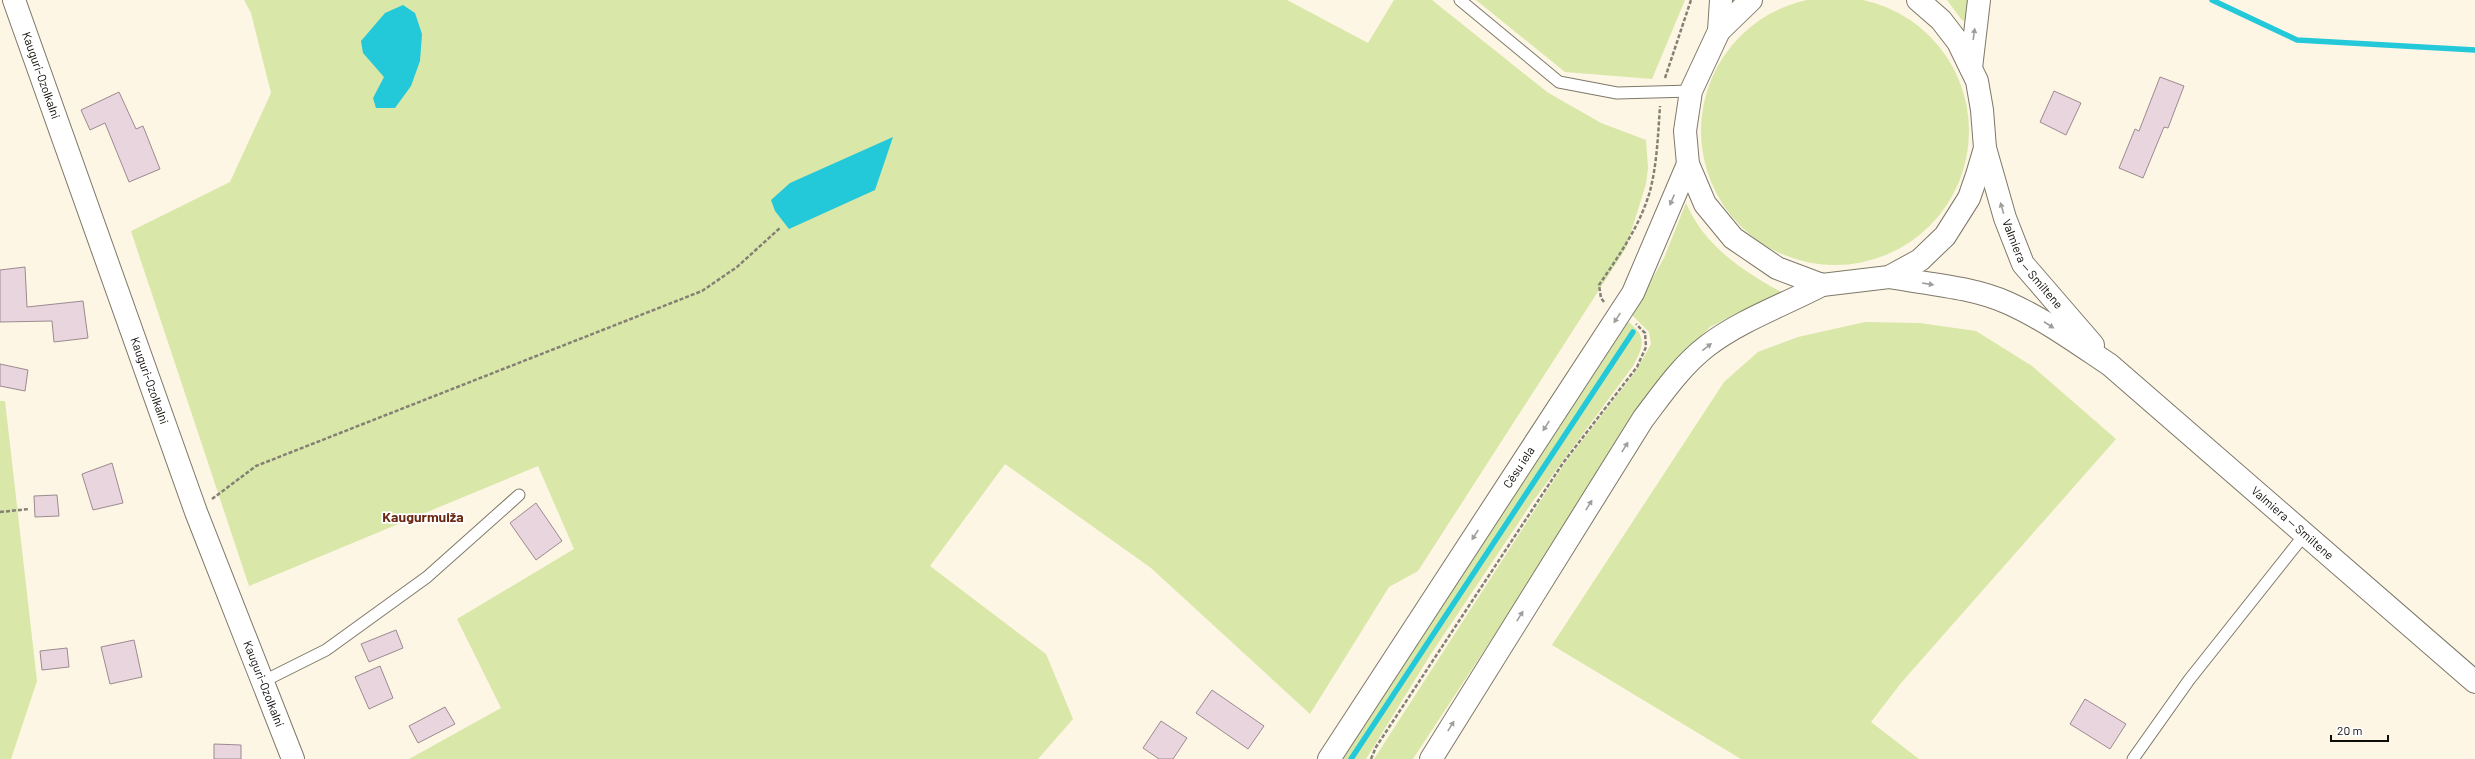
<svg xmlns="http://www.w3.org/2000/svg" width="2475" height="759" font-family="Barlow,sans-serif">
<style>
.green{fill:#d9e7a9}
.water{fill:#23c8d9}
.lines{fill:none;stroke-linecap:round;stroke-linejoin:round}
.stream{stroke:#23c8d9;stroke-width:5.5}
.building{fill:#e9d5dd;stroke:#9c8a91}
.service-casing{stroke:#7e7869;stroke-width:13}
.minor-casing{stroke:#7e7869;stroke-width:24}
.primary-casing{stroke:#7e7869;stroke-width:24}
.path{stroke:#858075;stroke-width:2.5;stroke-dasharray:4 2;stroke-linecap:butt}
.service{stroke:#fff;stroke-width:11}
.minor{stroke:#fff;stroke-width:22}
.primary{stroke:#fff;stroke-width:22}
.oneway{fill:#9f9e9c}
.labels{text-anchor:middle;stroke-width:3.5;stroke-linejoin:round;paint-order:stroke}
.street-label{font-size:12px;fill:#0e0c07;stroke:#fff}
.quarter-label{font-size:14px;font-weight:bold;fill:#6b2914;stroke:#fff}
</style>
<rect width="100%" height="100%" fill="#fdf6e5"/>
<!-- green -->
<path class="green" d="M1701 131a134 134 0 1 1 268 0a134 134 0 1 1-268 0Z
M244 0H1287L1368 43 1394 0H1432L1547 92 1601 123 1646 140 1648 168 1646 184 1626 248 1418 571 1389 587 1310 714 1151 568 1005 464 930 566 1046 654 1073 719 1038 759H409L501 708 457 619 574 549 538 466 249 586 131 231 230 182 271 93 251 13Z
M1476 0H1685L1652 79 1565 72Z
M1947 0H1971L1968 23 1961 19Z
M1686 203C1705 247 1743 271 1783 293L1751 306 1710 327 1672 364 1413 759H1374L1565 463 1636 371 1651 344 1649 332 1632 315 1664 258Z
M1628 322C1648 336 1643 347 1633 366L1531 504 1431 654 1366 759H1342Z
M1865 322 1920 323 1976 331 2032 366 2116 439 1901 683 1871 722 1919 759H1741L1552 645 1724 382 1758 352 1798 337Z
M0 401H5L37 681 11 759H0Z"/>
<!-- water -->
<path class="water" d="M403 5 415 13 422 34 420 61 411 86 395 108H376L373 98 384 77 363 53 361 41 385 13Z
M893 137 875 190 789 229 775 211 771 200 790 183Z"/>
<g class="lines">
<!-- stream -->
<path class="stream" d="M2212 0 2297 40 2475 50
M1351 759 1633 332"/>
</g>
<!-- building -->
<path class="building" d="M2160 77 2184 86 2168 128 2164 127 2143 178 2119 168 2135 129 2139 131Z
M2054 91 2081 103 2066 135 2040 122Z
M119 92 136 129 143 126 160 169 129 182 105 123 90 130 81 110Z
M25 267 27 307 83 301 88 338 54 342 52 321 0 322V270Z
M0 364 28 370 25 391 0 386Z
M112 463 123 503 93 510 82 474Z
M57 495 59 516 35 517 34 496Z
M536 503 562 541 536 560 510 523Z
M396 630 403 648 369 662 361 644Z
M134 640 142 677 110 684 101 647Z
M67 648 69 667 42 670 40 651Z
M380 666 393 698 369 709 355 677Z
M1212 690 1264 726 1248 749 1196 713Z
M2085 699 2126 724 2110 749 2070 724Z
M445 707 455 724 418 743 409 726Z
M1161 721 1187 738 1173 759H1159L1143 748Z
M214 744 241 745V759H214Z"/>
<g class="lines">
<!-- service casing -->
<g class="service-casing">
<path id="service" d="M1460 0 1559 82 1617 93 1691 91
M262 682 326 650 427 577 519 495
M2133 759 2189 680 2305 534"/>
</g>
<!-- minor casing -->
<g class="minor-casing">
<g id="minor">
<path id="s1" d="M14 0 196 512 293 759"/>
</g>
</g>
<!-- primary casing -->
<g class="primary-casing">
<g id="primary">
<path d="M1751 0 1719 31 1691 91 1685 131 1688 164 1705 204 1733 238 1777 268 1822 285 1889 277 1920 260 1945 236 1969 198 1977 175 1985 148 1982 110 1977 81 1958 42 1941 20 1918 0"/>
<path d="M1719 31 1721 0"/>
<path d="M1971 68 1979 0"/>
<path id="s2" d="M1985 148 2005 218 2023 264 2093 345"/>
<path id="s3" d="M1889 277C1928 284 1972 287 2008 303 2044 319 2077 343 2110 365L2475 682"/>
<path id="s4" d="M1329 759 1633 293 1688 164"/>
<path d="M1431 759 1643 419C1662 394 1681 366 1707 346 1741 320 1784 305 1822 285"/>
</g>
</g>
<!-- path -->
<path class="path" d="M1665 78 1691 0
M1604 302 1601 298 1599 285C1618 257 1640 226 1650 191 1657 164 1658 135 1660 106
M212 499 256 466 702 291 737 267 781 227
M0 512 29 509
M1371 759 1376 747 1563 463 1637 367 1646 347 1645 333 1636 324"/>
<!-- service -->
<use href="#service" class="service"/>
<!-- minor -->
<use href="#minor" class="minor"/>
<!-- primary -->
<use href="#primary" class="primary"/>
</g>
<!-- one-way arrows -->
<defs><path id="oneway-solid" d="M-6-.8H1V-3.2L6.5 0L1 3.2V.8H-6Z"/></defs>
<g class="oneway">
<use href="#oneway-solid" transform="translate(1974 34) rotate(-82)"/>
<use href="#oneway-solid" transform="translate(1672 200) rotate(113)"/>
<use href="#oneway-solid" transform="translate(2002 208) rotate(-106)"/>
<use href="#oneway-solid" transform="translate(1928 284) rotate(9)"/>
<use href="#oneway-solid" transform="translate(1617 318) rotate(123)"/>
<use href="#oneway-solid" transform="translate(2049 325) rotate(33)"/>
<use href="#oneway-solid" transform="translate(1707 347) rotate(-38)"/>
<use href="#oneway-solid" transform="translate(1546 426) rotate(123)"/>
<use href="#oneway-solid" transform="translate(1625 447) rotate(-58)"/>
<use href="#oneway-solid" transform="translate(1589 505) rotate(-58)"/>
<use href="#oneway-solid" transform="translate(1475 535) rotate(123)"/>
<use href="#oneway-solid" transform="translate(1520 616) rotate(-58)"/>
<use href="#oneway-solid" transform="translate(1451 726) rotate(-58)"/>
</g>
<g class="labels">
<!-- street labels -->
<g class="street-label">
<text dy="4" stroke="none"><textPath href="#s1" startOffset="80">Kauguri-Ozolkalni</textPath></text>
<text dy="4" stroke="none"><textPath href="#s2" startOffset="127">Valmiera — Smiltene</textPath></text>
<text dy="4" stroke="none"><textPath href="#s1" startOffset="404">Kauguri-Ozolkalni</textPath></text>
<text dy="4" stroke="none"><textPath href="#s4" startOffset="348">Cēsu iela</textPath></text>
<text dy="4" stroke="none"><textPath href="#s3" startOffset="483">Valmiera — Smiltene</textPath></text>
<text dy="4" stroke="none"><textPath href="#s1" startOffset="728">Kauguri-Ozolkalni</textPath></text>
</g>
<!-- quarter labels -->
<g class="quarter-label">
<text x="423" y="522">Kaugurmuiža</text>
</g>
</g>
<!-- scale -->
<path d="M2331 735v6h57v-6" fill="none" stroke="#0e0c07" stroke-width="2"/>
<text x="2337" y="735" font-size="12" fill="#0e0c07" stroke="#ffffff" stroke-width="3" paint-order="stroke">20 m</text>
</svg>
